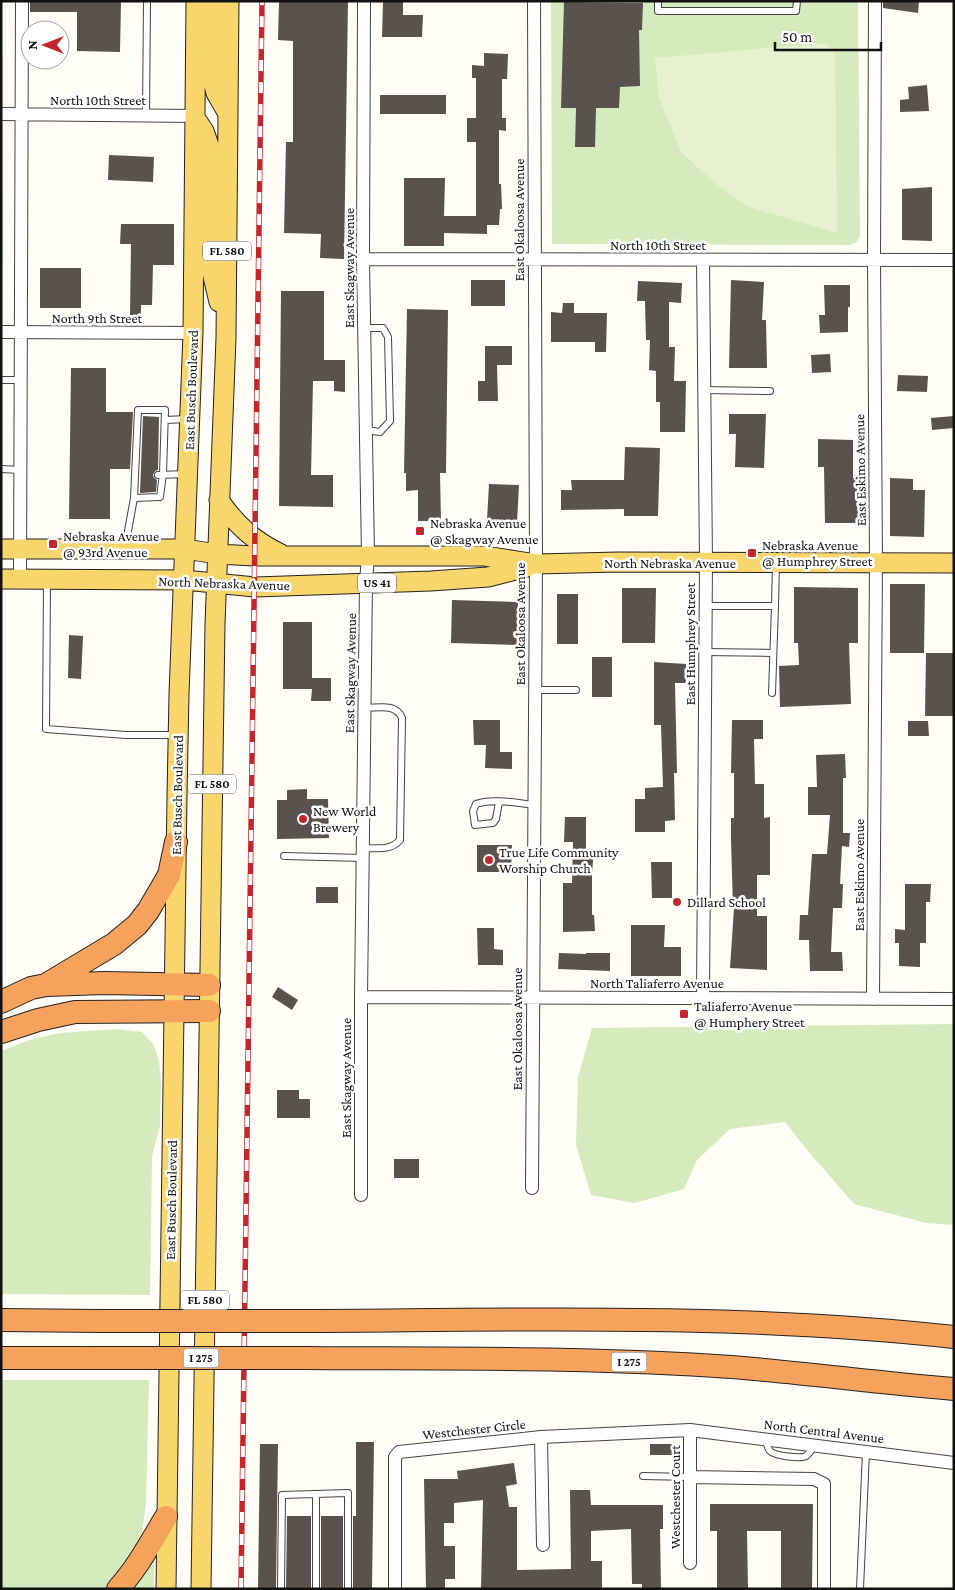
<svg xmlns="http://www.w3.org/2000/svg" width="955" height="1590" font-family="'Crimson Pro',serif">
  <style>
    .green { fill: #d5ebbd }
    .pitch { fill: #e6f2cf }
    .building { fill: #5a524d }
    .lines { fill: none; stroke-linecap: round; stroke-linejoin: round }
    .service-casing { stroke: #444; stroke-width: 8 }
    .minor-casing { stroke: #444; stroke-width: 14 }
    .primary-casing { stroke: #222; stroke-width: 21 }
    .motorway-casing { stroke: #222; stroke-width: 24 }
    .service { stroke: #fff; stroke-width: 6 }
    .minor { stroke: #fff; stroke-width: 12 }
    .primary { stroke: #f9d66b; stroke-width: 19 }
    .motorway { stroke: #f5a25d; stroke-width: 22 }
    .rail-casing { stroke: #c4262e; stroke-width: 5.5 }
    .rail { stroke: #fff; stroke-width: 4; stroke-dasharray: 11; stroke-linecap: butt }
    .motorway-bridge-casing { stroke: #222; stroke-width: 24; stroke-linecap: butt }
    .motorway-bridge { stroke: #f5a25d; stroke-width: 22 }
    .poi-dot { fill: #c4262e; stroke: #fff; stroke-width: 2 }
    .labels { text-anchor: middle; dominant-baseline: central; stroke-width: 5; stroke-linejoin: round; paint-order: stroke }
    .shield { fill: #fff; stroke: #585858; stroke-width: 1 }
    .shield-label { font-size: 12px; font-weight: bold; fill: #111 }
    .street-label { font-size: 14px; fill: #111; stroke: #fff }
    .poi-label { font-size: 14px; fill: #111; stroke: #fff; text-anchor: start }
  </style>
  <rect width="100%" height="100%" fill="#fffdf5"/>
  <!-- green -->
  <path class="green" d="M551,1H858L860,237L856,242L850,245L552,244Z
    M954,1024V1225L926,1223L854,1204L807,1150L785,1122L730,1129L697,1160L684,1189L635,1203L591,1195L576,1145L578,1077L592,1028Z
    M116,1029L142,1032L154,1045L159,1061L161,1083L160,1126L152,1156L150,1295L1,1294V1051L29,1040L60,1033Z
    M1,1380H149L146,1504L141,1539L108,1589H1Z
    M154,1553V1589H127Z"/>
  <!-- pitch -->
  <path class="pitch" d="M826,43L835,54L837,233L749,207L717,185L681,152L659,98L655,58Z"/>
  <!-- building -->
  <path class="building" d="M30,1H121L120,52L77,51V12H30Z
    M279,1H348L344,259L320,258L321,234L284,233L286,142H293V41L278,40Z
    M383,1H403V15H423L422,37H382Z
    M883,1H919L918,13L883,8Z
    M564,2L643,3L642,30H639L640,86L620,87L619,108H596L595,147H575L576,108H561Z
    M484,53L508,54L507,79H502V118H506V131L499,130V184H501L502,209H500L499,225H487V234L444,233V246H404V178H445L444,216H476V142H467V118H476V78H472V65L484,66Z
    M927,85L929,111L900,112V100L909,99L908,87Z
    M380,95H446V114H380Z
    M109,155L154,157L153,182L108,180Z
    M932,187V241L902,240V189Z
    M121,224H174V265H153L152,305H141V315H130L131,244H120Z
    M40,268H81V308H40Z
    M471,280H505V306H471Z
    M731,280L764,282L762,320H766L767,368H729Z
    M638,281L682,283L681,303L669,302V347H675L674,381H686L685,432H660V402H656V371L649,370L650,340H646L645,301H637Z
    M824,285H850V307H848V332L820,333L819,315H825Z
    M281,291H324V360H345V392L334,391V381H313L311,475H333V507L279,506Z
    M563,303H574V313H607L606,352H595V342H551V312L562,313Z
    M407,309L448,310L446,473H440L441,521H418V490L406,491V473H404Z
    M485,346H512V365H497L498,401H478V381H485Z
    M830,354L831,372L812,373L811,355Z
    M71,368H106V412H133L130,469H110V519H69Z
    M898,375L928,376L927,392L897,391Z
    M729,414H766L764,468L735,467L736,434H729Z
    M143,416L159,417L158,470L155,471L153,475L154,478L157,480L156,492L140,493Z
    M954,416V428L932,430L931,418Z
    M818,439L853,440V478H857L858,523H825L824,467H818Z
    M625,447L660,448L658,516H624V509L561,510V490H572L571,480H624Z
    M890,478L913,479V490H925L924,537L890,536Z
    M489,484L519,485L517,522L487,520Z
    M890,584H925L924,653H890Z
    M794,587L858,588V643H849L851,704L780,707L779,666L799,665L798,643H794Z
    M622,588H656L655,643H622Z
    M557,594H578V644H557Z
    M452,600L518,602L517,645L451,643Z
    M283,622H312V678H331V701H311L312,689H283Z
    M69,635L83,636L81,679L68,678Z
    M926,653H954V716H925Z
    M592,657H612V697H592Z
    M654,662L686,664V683H675L677,773H674L675,820L665,821V832H635V799H645V788L663,787L661,725H654Z
    M473,720H500V752H512V769L485,768L486,745H474Z
    M732,720H763V739H754L755,784H764V818L770,817V875H757V916H767V970L730,968L734,908H733L731,839V818H734V773H731Z
    M908,721H928L929,736H908Z
    M845,754L846,778H843V833H850L849,847L842,846L840,884H843L842,908H833L831,952H842L843,971H810L809,940H799L800,915H808L812,854H827L830,815H808V787H817L816,755Z
    M307,789V799H328L329,838L277,839V800H287V790Z
    M565,817H586V849H594L592,873V915H594L595,931L563,932V883H572L573,842H564Z
    M477,845H512L511,872H477Z
    M651,862H672V898H652Z
    M905,884H931L930,902H926V943H920V967L899,966V943H895V929L905,930Z
    M316,887H338V903H316Z
    M631,925H665L664,947H681V976H631Z
    M477,928H494V949L503,950V965H478Z
    M559,953L586,954V953H610V971L558,969Z
    M278,987L298,1000L292,1010L272,997Z
    M277,1090H299V1099H310V1118H277Z
    M394,1159H419V1178H394Z
    M356,1442H374L372,1589H353V1516H356Z
    M260,1444H278L276,1589H258Z
    M650,1444H675V1455H650Z
    M514,1463L517,1484L506,1486L509,1507H517V1570L571,1569L570,1490H590L591,1505H663V1529H660L661,1589H642V1584H632L631,1529L591,1531V1561H602V1589H481L483,1500L454,1503V1523H444V1546H455V1579H445V1589H426L424,1479H458L457,1471Z
    M710,1504H813L812,1589H781V1531H747L748,1589H717V1531H710Z
    M287,1516H311V1589H286Z
    M321,1516H343V1589H321Z"/>
  <g class="lines">
    <defs>
      <path id="service" d="M658,1V11H796L797,1
        M146,115L147,1
        M364,328H383L388,337L390,421L380,432L366,430
        M1,380H21
        M704,390L770,391
        M165,420L188,419
        M1,469L20,470
        M158,475L187,474
        M128,548V531L134,498L160,497L163,474L165,410H138L134,498
        M47,581L46,729L126,735H177
        M705,606H775L776,564
        M705,652L773,653
        M535,690H576
        M772,693L775,606
        M499,802L496,819L493,823L475,825L473,811L476,804C491,798 517,803 534,805
        M363,848C376,848 391,851 400,840L402,718C396,703 379,708 365,708
        M284,856L363,858
        M766,1440C767,1444 768,1449 770,1451C775,1456 801,1459 806,1456C810,1453 812,1449 813,1446
        M643,1476L690,1477
        M281,1589L282,1495L348,1493V1589
        M316,1589V1494
        M860,1589L866,1452"/>
      <path id="minor" d="M1,114L195,116
        M363,259L954,260
        M703,260L706,562L703,998
        M1,332L193,333
        M20,579L22,1
        M361,997L954,999
        M873,999L876,563L874,260L875,1
        M532,1188L536,564L534,1
        M361,1195V997L366,583L368,556L363,259L364,1
        M690,1430V1563
        M541,1437L543,1545
        M690,1477L814,1479L824,1484V1589
        M395,1589V1457L399,1452L541,1437L690,1430L954,1463"/>
      <path id="primary" d="M212,1V77L216,93L227,112
        M196,119L204,131L212,154L211,268L219,302
        M219,500C236,525 254,541 281,554
        M1,549H185L217,554L255,556H485L536,564L619,562L954,563
        M1,579L184,580L255,587L431,581L488,577L527,567
        M166,1589L177,796L179,694L193,333L196,1
        M201,1589L215,624L226,338L229,1"/>
      <path id="motorway" d="M49,983L114,944L137,925L148,911L169,875L176,842
        M1,1002L31,988L46,985L104,983L209,985
        M1,1032L38,1020L75,1012L209,1011
        M1,1320L100,1321
        M302,1321C520,1320 738,1313 954,1337
        M1,1358H98
        M303,1358C446,1359 589,1357 731,1367C806,1373 880,1383 954,1389
        M118,1589C138,1567 151,1542 166,1517"/>
    </defs>
    <!-- service casing -->
    <use href="#service" class="service-casing"/>
    <!-- minor casing -->
    <use href="#minor" class="minor-casing"/>
    <!-- primary casing -->
    <use href="#primary" class="primary-casing"/>
    <!-- motorway casing -->
    <use href="#motorway" class="motorway-casing"/>
    <!-- service -->
    <use href="#service" class="service"/>
    <!-- minor -->
    <use href="#minor" class="minor"/>
    <!-- primary -->
    <use href="#primary" class="primary"/>
    <!-- motorway -->
    <use href="#motorway" class="motorway"/>
    <defs>
      <path id="rail" d="M241,1589L262,1"/>
    </defs>
    <!-- rail casing -->
    <use href="#rail" class="rail-casing"/>
    <!-- rail -->
    <use href="#rail" class="rail"/>
    <defs>
      <path id="motorway-bridge" d="M100,1321H302
        M98,1358H303"/>
    </defs>
    <!-- motorway-bridge casing -->
    <use href="#motorway-bridge" class="motorway-bridge-casing"/>
    <!-- motorway-bridge -->
    <use href="#motorway-bridge" class="motorway-bridge"/>
  </g>
  <!-- markers -->
  <g class="poi-dot">
    <rect x="415" y="526" width="10" height="10" rx="2.5"/>
    <rect x="48" y="539" width="10" height="10" rx="2.5"/>
    <rect x="747" y="548" width="10" height="10" rx="2.5"/>
    <circle cx="303" cy="819" r="5"/>
    <circle cx="489" cy="860" r="5"/>
    <circle cx="677" cy="902" r="5"/>
    <rect x="679" y="1009" width="10" height="10" rx="2.5"/>
  </g>
  <g class="labels">
    <!-- shield labels -->
    <g class="shield">
      <rect x="203" y="241.5" width="48" height="19" rx="4"/>
      <rect x="358" y="573.5" width="38" height="19" rx="4"/>
      <rect x="188" y="774.5" width="48" height="19" rx="4"/>
      <rect x="181" y="1290.5" width="48" height="19" rx="4"/>
      <rect x="183.5" y="1348.5" width="35" height="19" rx="4"/>
      <rect x="611.5" y="1352.5" width="35" height="19" rx="4"/>
    </g>
    <g class="shield-label">
      <text x="227" y="251">FL 580</text>
      <text x="377" y="583">US 41</text>
      <text x="212" y="784">FL 580</text>
      <text x="205" y="1300">FL 580</text>
      <text x="201" y="1358">I 275</text>
      <text x="629" y="1362">I 275</text>
    </g>
    <!-- street labels -->
    <g class="street-label">
      <text x="98" y="100">North 10th Street</text>
      <text transform="translate(519 220) rotate(-90)">East Okaloosa Avenue</text>
      <text x="658" y="245">North 10th Street</text>
      <text transform="translate(349 268) rotate(-90)">East Skagway Avenue</text>
      <text x="97" y="318">North 9th Street</text>
      <text transform="translate(191 390) rotate(-88)">East Busch Boulevard</text>
      <text transform="translate(860 470) rotate(-91)">East Eskimo Avenue</text>
      <text x="670" y="563">North Nebraska Avenue</text>
      <text transform="translate(224 583) rotate(2)">North Nebraska Avenue</text>
      <text transform="translate(520 624) rotate(-90)">East Okaloosa Avenue</text>
      <text transform="translate(690 644) rotate(-90)">East Humphrey Street</text>
      <text transform="translate(350 673) rotate(-89)">East Skagway Avenue</text>
      <text transform="translate(177 795) rotate(-89)">East Busch Boulevard</text>
      <text transform="translate(859 875) rotate(-90)">East Eskimo Avenue</text>
      <text x="657" y="983">North Taliaferro Avenue</text>
      <text transform="translate(517 1029) rotate(-90)">East Okaloosa Avenue</text>
      <text transform="translate(346 1078) rotate(-90)">East Skagway Avenue</text>
      <text transform="translate(171 1200) rotate(-89)">East Busch Boulevard</text>
      <text transform="translate(474 1429) rotate(-6)">Westchester Circle</text>
      <text transform="translate(824 1431) rotate(7)">North Central Avenue</text>
      <text transform="translate(675 1497) rotate(-90)">Westchester Court</text>
    </g>
    <!-- poi labels -->
    <g class="poi-label">
      <text x="430" y="523">Nebraska Avenue<tspan x="430" dy="16">@ Skagway Avenue</tspan></text>
      <text x="63" y="536">Nebraska Avenue<tspan x="63" dy="16">@ 93rd Avenue</tspan></text>
      <text x="762" y="545">Nebraska Avenue<tspan x="762" dy="16">@ Humphrey Street</tspan></text>
      <text x="313" y="811">New World<tspan x="313" dy="16">Brewery</tspan></text>
      <text x="499" y="852">True Life Community<tspan x="499" dy="16">Worship Church</tspan></text>
      <text x="687" y="902">Dillard School</text>
      <text x="694" y="1006">Taliaferro Avenue<tspan x="694" dy="16">@ Humphery Street</tspan></text>
    </g>
  </g>
  <!-- border -->
  <rect width="955" height="1590" fill="none" stroke="#111111" stroke-width="5"/>
  <!-- north arrow -->
  <g transform="translate(45 45) rotate(270)"><circle r="24" fill="#ffffff" stroke="#a0a0a0"/>
  <path d="M0-4L9 19L0 12L-9 19Z" fill="#c4262e"/>
  <text y="-8" font-size="14" font-weight="bold" text-anchor="middle" fill="#111111">N</text>
  </g>
  <!-- scale -->
  <path d="M775 42v8h106v-8" fill="none" stroke="#111111" stroke-width="2.5"/>
  <text x="782" y="42" font-size="15" fill="#111111" stroke="#ffffff" stroke-width="4" paint-order="stroke">50 m</text>
</svg>
